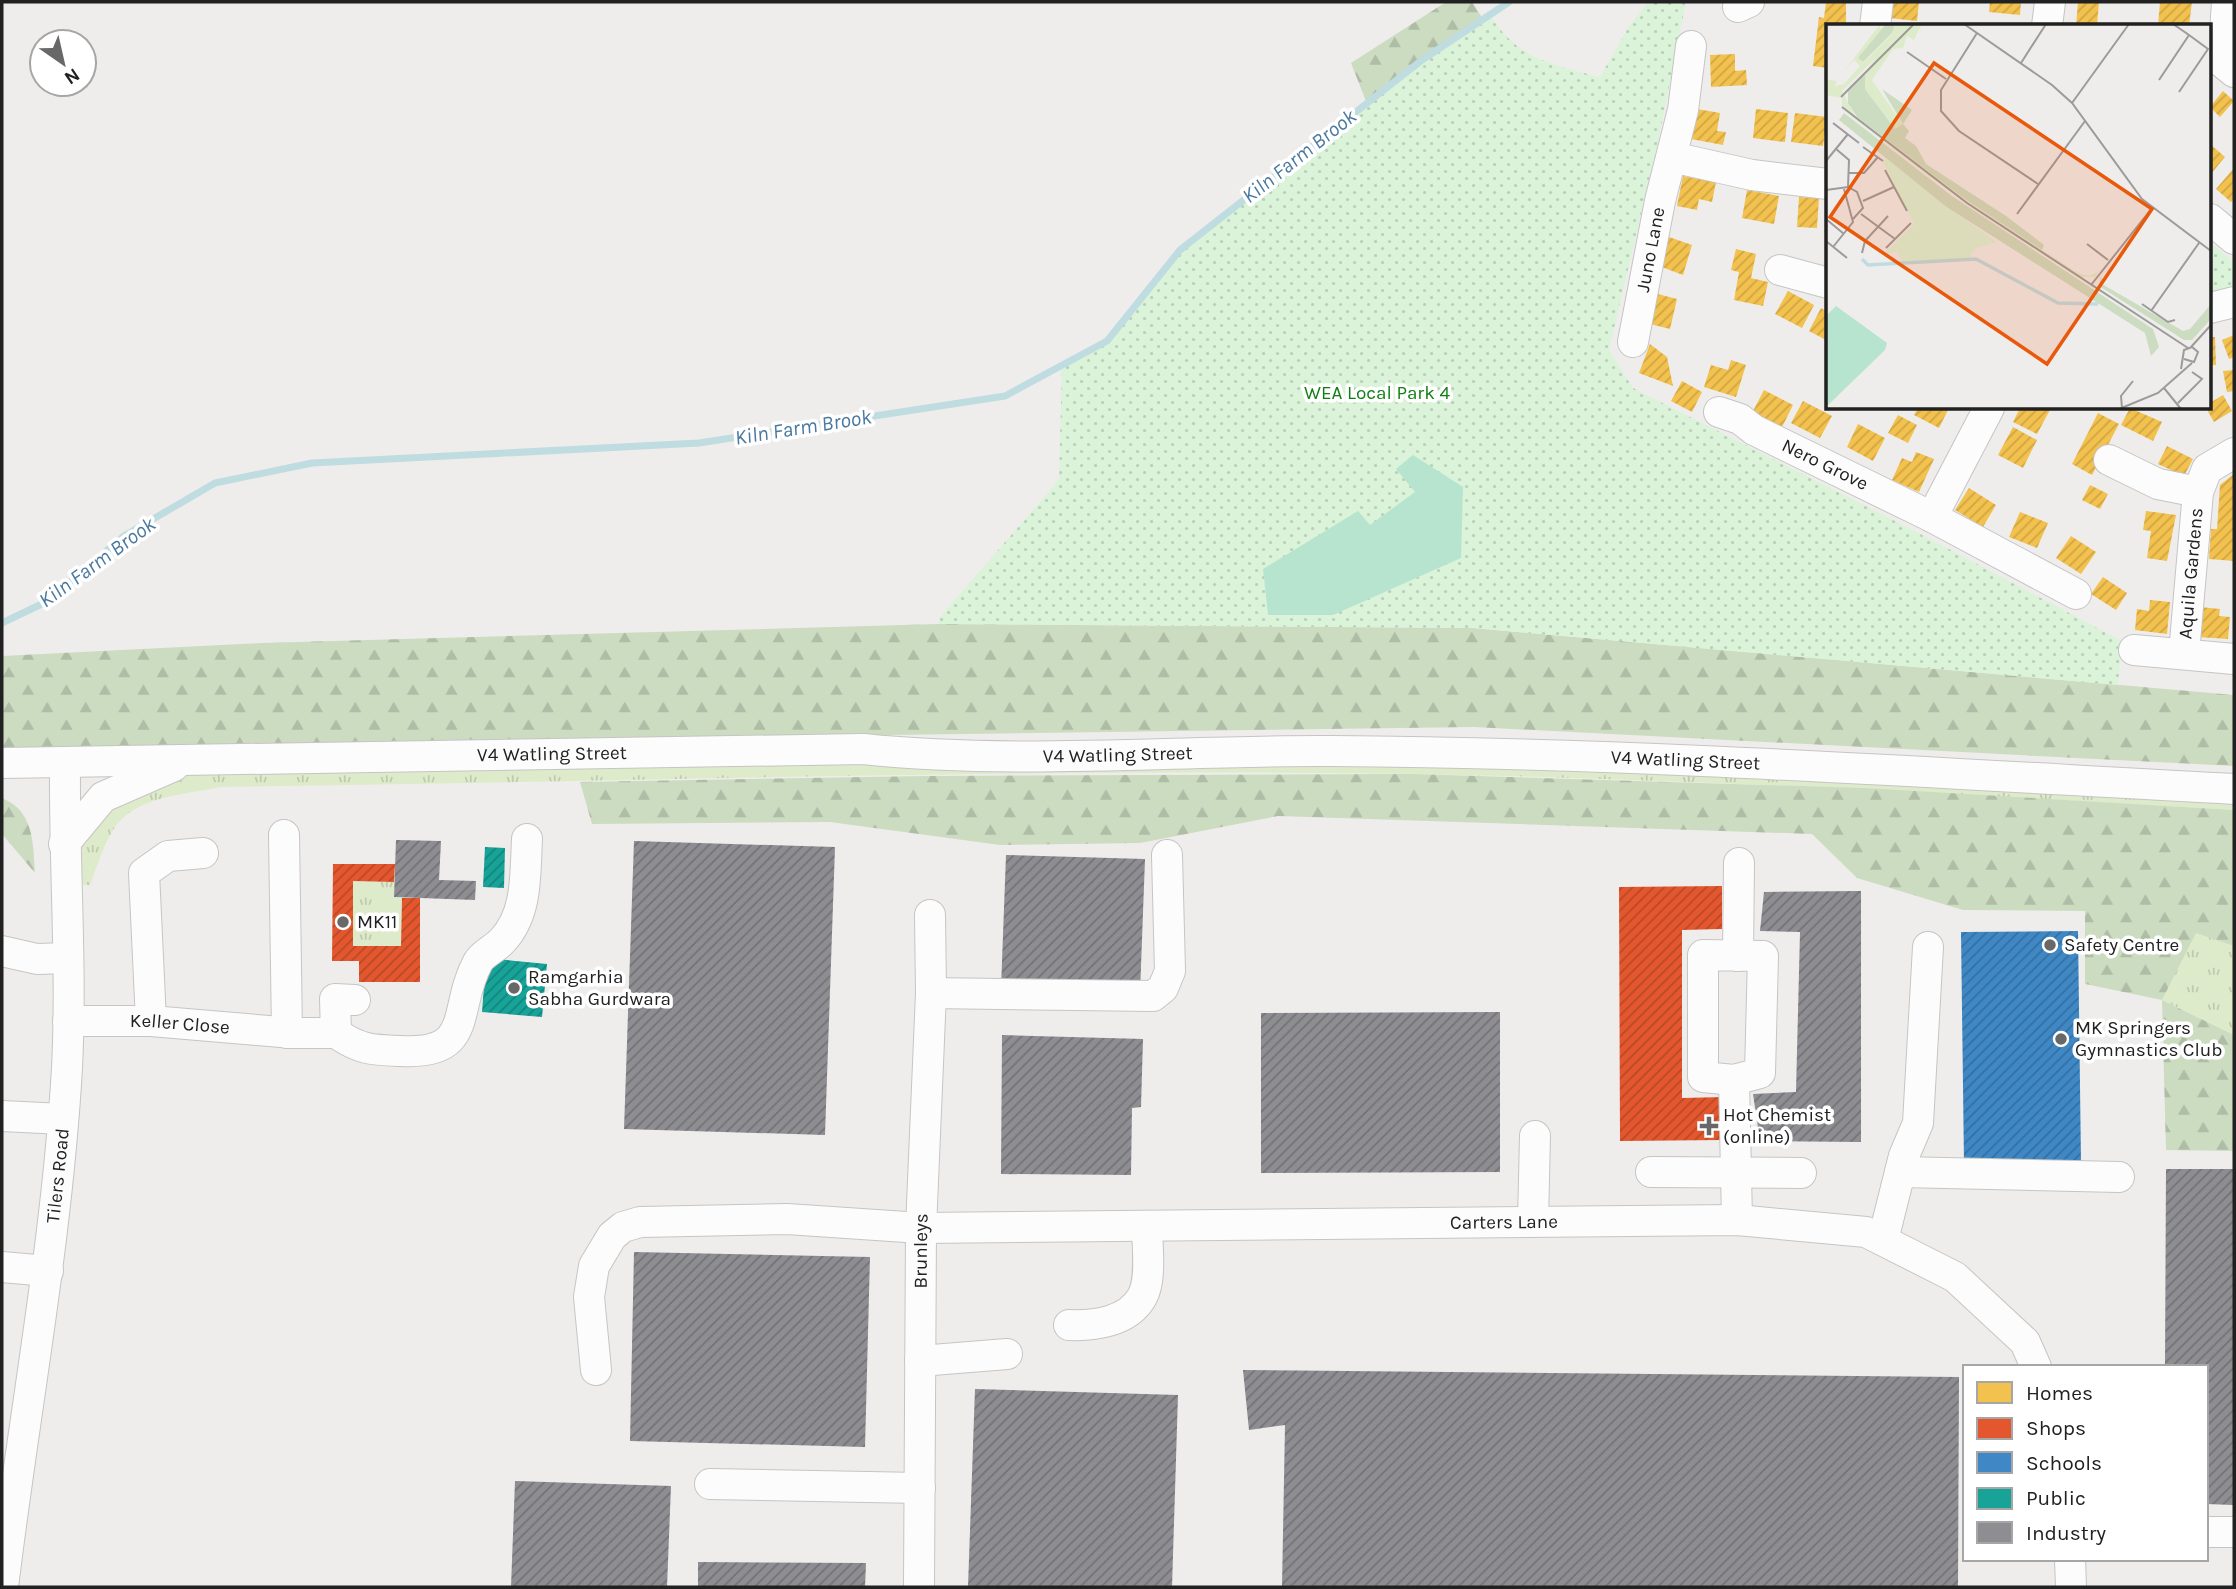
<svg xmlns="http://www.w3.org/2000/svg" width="2236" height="1589" font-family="Karla,sans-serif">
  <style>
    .grass { fill: url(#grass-tufts) }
    .forest { fill: url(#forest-firs) }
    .park { fill: url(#park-dots) }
    .pitch { fill: #b7e4cf }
    .homes { fill: url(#homes-hatch) }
    .shops { fill: url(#shops-hatch) }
    .schools { fill: url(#schools-hatch) }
    .public { fill: url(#public-hatch) }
    .industry { fill: url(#industry-hatch) }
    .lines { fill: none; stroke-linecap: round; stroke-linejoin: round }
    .stream { stroke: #bfdce1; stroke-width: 7 }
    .minor-casing { stroke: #c6c5c4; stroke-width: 32 }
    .minor { stroke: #fdfcfc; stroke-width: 30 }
    .poi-dot { fill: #696868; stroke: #fff; stroke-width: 2.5 }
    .labels { text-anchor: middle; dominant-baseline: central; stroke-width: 7; stroke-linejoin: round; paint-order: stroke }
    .street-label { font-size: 19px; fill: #212121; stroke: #fff }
    .park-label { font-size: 19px; fill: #107f12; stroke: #fff }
    .poi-label { font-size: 19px; fill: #212121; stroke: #fff; text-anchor: start }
    .water-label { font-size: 21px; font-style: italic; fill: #4a799f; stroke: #fff }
    .inset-river { fill: none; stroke: #bfdce1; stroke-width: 3.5 }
    .inset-road { fill: none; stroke: #9d9b9a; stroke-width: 2 }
    .view { fill: #e8590c; fill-opacity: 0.15; stroke: #e8590c; stroke-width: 3.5 }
    .inset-edge { fill: none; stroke: #212121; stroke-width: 3.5 }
  </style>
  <defs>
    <pattern id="grass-tufts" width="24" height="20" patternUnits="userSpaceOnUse" patternTransform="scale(1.75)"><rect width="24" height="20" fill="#deebcb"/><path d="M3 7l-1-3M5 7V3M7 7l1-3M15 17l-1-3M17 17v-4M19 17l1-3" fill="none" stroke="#bec9ae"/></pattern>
    <pattern id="forest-firs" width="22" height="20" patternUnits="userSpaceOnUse" patternTransform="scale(1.75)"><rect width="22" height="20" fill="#ccdcc1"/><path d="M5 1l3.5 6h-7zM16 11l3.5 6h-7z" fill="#afbca6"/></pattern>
    <pattern id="park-dots" width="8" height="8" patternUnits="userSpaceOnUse" patternTransform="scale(1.75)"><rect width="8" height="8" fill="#daf3d9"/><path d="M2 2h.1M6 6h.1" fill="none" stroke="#bbd0ba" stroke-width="1.8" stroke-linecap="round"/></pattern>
    <pattern id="homes-hatch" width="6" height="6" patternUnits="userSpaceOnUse" patternTransform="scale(1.75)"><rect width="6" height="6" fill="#f2c14e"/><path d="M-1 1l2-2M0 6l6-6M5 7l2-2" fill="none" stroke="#cfa644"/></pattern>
    <pattern id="shops-hatch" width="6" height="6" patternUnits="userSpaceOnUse" patternTransform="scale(1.75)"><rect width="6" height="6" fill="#e4572e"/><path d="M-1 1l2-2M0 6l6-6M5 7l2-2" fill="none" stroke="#b84827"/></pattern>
    <pattern id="schools-hatch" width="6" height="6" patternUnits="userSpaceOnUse" patternTransform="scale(1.75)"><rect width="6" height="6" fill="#3f88c5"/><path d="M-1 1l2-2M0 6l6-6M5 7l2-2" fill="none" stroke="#346fa0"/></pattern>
    <pattern id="public-hatch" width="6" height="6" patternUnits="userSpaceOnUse" patternTransform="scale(1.75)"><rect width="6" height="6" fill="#17a398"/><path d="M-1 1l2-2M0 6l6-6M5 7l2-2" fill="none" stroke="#14847c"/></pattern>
    <pattern id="industry-hatch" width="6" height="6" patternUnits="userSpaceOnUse" patternTransform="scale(1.75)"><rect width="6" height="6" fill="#8d8d92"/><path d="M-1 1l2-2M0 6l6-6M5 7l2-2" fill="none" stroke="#737377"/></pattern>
  </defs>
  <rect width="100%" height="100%" fill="#efedeb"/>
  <!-- grass -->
  <path class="grass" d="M1332,751L2234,789V810C1961,794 1688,779 1415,774C1018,768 617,782 220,787C184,795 134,796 113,830C103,846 97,867 90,885H65L64,844L103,797L188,760Z
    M353,881L394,882V897L402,898L401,946H353Z
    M2196,932L2234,946V1035L2162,1000Z"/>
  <!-- forest -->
  <path class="forest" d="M1446,2H1472L1494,36L1369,109L1351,63Z
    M939,624L1473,628L2234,695V766L1474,727L176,745L2,750V656L262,643Z
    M1414,774L1864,788L2234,810V946L2196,933L2162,1000L2234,1035V1151L2166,1150L2162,1000L2085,984V911L1963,910L1857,878L1812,834L1278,816L1140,843L1000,845L830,822L592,824L580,782L924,776Z
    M2,798C34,811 33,842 35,873L2,834Z"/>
  <!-- park -->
  <path class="park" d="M1648,2H1686L1658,142L1609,350L1633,388L1913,530L2122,641L2118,685L1473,628L939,624V618L1059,480L1062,364L1107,341L1180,250L1422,60L1490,15C1518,60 1552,64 1600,77L1628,28Z
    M2210,243L2234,262V283L2229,289L2210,290Z"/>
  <!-- pitch -->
  <path class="pitch" d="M1413,455L1463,487L1461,558L1333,615H1268L1263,569L1358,511L1370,525L1415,492L1396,469Z"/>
  <!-- homes -->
  <path class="homes" d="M1826,2H1846V26H1828V68L1813,66L1819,17L1824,18Z
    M1891,2H1919L1917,21L1889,18Z
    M1990,2H2021L2020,15L1989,12Z
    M2078,2H2099L2097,26H2076Z
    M2160,2H2192L2189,26H2158Z
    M1735,54V71L1746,70L1747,85L1711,87L1710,55Z
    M2223,91L2234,101L2220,117L2210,107Z
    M1697,109L1720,113L1717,131L1726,132L1723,145L1691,139Z
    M1756,109L1788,113L1785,142L1753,138Z
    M1795,113L1827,117L1823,146L1791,142Z
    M2210,144L2225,157L2210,175Z
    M2234,168V199L2231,202L2216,189Z
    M1683,176L1716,182L1712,202L1699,199L1697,210L1677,206Z
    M1747,190L1779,196L1774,224L1742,218Z
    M1799,197L1819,198L1817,228L1797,227Z
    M1669,237L1692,245L1683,275L1659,266Z
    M1736,249L1756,254L1751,278L1768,282L1763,306L1734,300L1739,272L1731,270Z
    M1788,291L1814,305L1802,328L1775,314Z
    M1654,293L1677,299L1670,329L1646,323Z
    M1821,308L1828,312V341L1809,331Z
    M2234,335V357L2229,359L2222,340Z
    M2210,337H2215L2216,365H2210Z
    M1650,344L1667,357L1673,386L1639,373Z
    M1731,360L1746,365L1736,397L1704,387L1711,365L1728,370Z
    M2234,370V391L2227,392L2223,371Z
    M1682,381L1702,392L1692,412L1671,401Z
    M1764,390L1793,405L1781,429L1752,413Z
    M2223,395L2232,411L2214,422L2206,408H2210V403Z
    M1803,401L1832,416L1820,438L1791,423Z
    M1918,408H1949L1939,428L1914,415Z
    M2020,408H2051L2037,434L2013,422Z
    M2130,408L2162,422L2153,441L2121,425Z
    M2098,413L2119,424L2092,475L2072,464Z
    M1898,415L1917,425L1908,443L1888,433Z
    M1858,424L1885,438L1873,461L1847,447Z
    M2013,427L2037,440L2023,468L1998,455Z
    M2167,446L2193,459L2184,476L2158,464Z
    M1916,452L1934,459L1919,492L1892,480L1902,458L1912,462Z
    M2234,474V561L2209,559L2211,529H2217L2220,485Z
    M2090,485L2108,494L2100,509L2082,500Z
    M1969,488L1996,505L1983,527L1955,510Z
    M2146,511L2176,515L2167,561L2147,558L2151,531L2143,530Z
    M2020,512L2048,523L2037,548L2009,537Z
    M2071,536L2096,552L2081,574L2056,558Z
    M2103,577L2127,593L2116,610L2091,594Z
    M2150,600L2170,602L2167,634L2135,630L2137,609L2149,611Z
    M2200,607L2220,609L2219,616L2230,617L2228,639L2198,637Z"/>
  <!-- shops -->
  <path class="shops" d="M333,864H395L394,882L353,881V946H401L402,898H420V982H359V961H332Z
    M1722,886V929L1682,930V1098L1724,1097L1723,1140L1620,1141L1619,887Z"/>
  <!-- schools -->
  <path class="schools" d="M2078,931L2081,1162L1964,1163L1961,932Z"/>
  <!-- public -->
  <path class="public" d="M485,847L505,848L504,888L483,887Z
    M486,958L547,964L542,1017L482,1012Z"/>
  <!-- industry -->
  <path class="industry" d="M396,840L441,841L439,880L476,881L475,900L394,897Z
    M634,841L835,847L825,1135L624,1129Z
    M1006,855L1145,859L1140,993L1001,988Z
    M1861,891V1142L1760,1141L1753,1094L1796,1092L1800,932L1760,931L1764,892Z
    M1500,1012V1172L1261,1173V1013Z
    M1002,1035L1143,1039L1141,1107L1132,1108L1131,1175L1001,1174Z
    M2166,1169H2234V1505L2206,1504V1367H2165Z
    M634,1252L870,1257L865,1447L630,1441Z
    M1243,1370L1959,1377L1958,1587H1282L1285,1425L1249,1430Z
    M975,1389L1178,1395L1172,1587H968Z
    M515,1481L671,1486L667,1587H511Z
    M698,1562L866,1563L865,1587H698Z"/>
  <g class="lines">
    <!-- stream -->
    <path class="stream" d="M2,623L48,601L124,536L215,483L312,463L699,443L1005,396L1107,341L1180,250L1422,60L1509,2"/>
    <defs>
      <g id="minor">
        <path d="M2227,2L2223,63L2234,72"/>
        <path d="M1738,7L1749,2"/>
        <path d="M1875,26L1878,2"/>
        <path d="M2047,26L2050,2"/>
        <path d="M1672,157L1752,175L1828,184"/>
        <path d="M2210,219L2234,239"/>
        <path d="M1780,270L1828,283"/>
        <path d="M2210,308L2234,302"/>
        <path id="s1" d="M1633,342L1660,201L1683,110L1691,46"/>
        <path id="s2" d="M1719,412L1740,419L1754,430L1932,517L2076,594"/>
        <path d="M2109,460L2158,484L2198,492"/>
        <path d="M1932,517L1989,408"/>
        <path d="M2134,650L2234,659"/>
        <path id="s3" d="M2184,653L2198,492L2207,469L2234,453"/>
        <path id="s4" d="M2,763L863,749C1019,765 1176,750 1332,751C1633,753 1934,773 2234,789"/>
        <path d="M284,835L287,1033"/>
        <path d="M64,844L103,797L174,766"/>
        <path d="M2,951L37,959L67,958"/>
        <path d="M1738,956L1739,863"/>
        <path d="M931,993L1153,996L1163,988L1170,971L1167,855"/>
        <path id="s5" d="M68,1021H151L293,1033H336L335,999L355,1000"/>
        <path d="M151,1021L144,873L168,856L203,853"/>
        <path d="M336,1033C360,1050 372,1050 401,1051C476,1055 452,1009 478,962C483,953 495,949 502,941C528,914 525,874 527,839"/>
        <path d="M1734,1080L1760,1073L1763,956L1703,955V1077L1734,1080L1737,1220"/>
        <path d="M2,1116L63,1119"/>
        <path d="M1651,1172L1801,1173"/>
        <path d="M1900,1172L2119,1177"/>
        <path d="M1533,1222L1535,1136"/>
        <path d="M1883,1240L1904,1156L1918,1123L1928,947"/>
        <path d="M2,1267L48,1271"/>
        <path d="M1069,1325C1094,1326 1128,1322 1142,1297C1152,1280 1147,1245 1147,1226"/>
        <path d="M920,1361L1007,1354"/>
        <path id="s6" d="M596,1370L589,1297L594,1266L612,1236L623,1227L640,1222L787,1219L921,1228L1737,1220L1866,1232L1955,1277L2025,1342L2036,1367"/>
        <path d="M710,1484L920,1488"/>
        <path d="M2206,1532H2234"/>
        <path d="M2070,1559L2071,1587"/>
        <path id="s7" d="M3,1587C24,1414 57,1242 67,1068C72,966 64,864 65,762"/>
        <path id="s8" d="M919,1587L921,1228L931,993L930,915"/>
      </g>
    </defs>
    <!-- minor casing -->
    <use href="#minor" class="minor-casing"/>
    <!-- minor -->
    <use href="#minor" class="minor"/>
  </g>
  <!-- markers -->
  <g class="poi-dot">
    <circle cx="343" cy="922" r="7"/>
    <circle cx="2050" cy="945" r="7"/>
    <circle cx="514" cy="988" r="7"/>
    <circle cx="2061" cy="1039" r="7"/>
    <path d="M1705.5 1115.5h7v7h7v7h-7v7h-7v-7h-7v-7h7z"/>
  </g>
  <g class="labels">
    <!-- street labels -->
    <g class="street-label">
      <text stroke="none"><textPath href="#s1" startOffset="94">Juno Lane</textPath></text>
      <text stroke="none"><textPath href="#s2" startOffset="119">Nero Grove</textPath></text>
      <text stroke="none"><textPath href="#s3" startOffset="80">Aquila Gardens</textPath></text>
      <text stroke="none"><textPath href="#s4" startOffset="550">V4 Watling Street</textPath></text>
      <text stroke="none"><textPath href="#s4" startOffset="1116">V4 Watling Street</textPath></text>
      <text stroke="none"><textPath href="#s4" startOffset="1684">V4 Watling Street</textPath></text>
      <text stroke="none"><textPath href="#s5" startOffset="112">Keller Close</textPath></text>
      <text stroke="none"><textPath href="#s7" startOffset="415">Tilers Road</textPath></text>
      <text stroke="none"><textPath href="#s6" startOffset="1036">Carters Lane</textPath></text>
      <text stroke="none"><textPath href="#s8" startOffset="336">Brunleys</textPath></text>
    </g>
    <!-- park labels -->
    <g class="park-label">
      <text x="1377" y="393">WEA Local Park 4</text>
    </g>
    <!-- poi labels -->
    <g class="poi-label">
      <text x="357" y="922">MK11</text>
      <text x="2064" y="945">Safety Centre</text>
      <text x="528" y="977">Ramgarhia<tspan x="528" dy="22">Sabha Gurdwara</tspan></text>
      <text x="2075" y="1028">MK Springers<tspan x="2075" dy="22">Gymnastics Club</tspan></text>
      <text x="1723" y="1115">Hot Chemist<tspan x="1723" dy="22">(online)</tspan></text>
    </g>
    <!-- water labels -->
    <g class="water-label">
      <text transform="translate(1299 156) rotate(-38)">Kiln Farm Brook</text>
      <text transform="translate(803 427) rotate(-9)">Kiln Farm Brook</text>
      <text transform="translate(97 562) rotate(-36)">Kiln Farm Brook</text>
    </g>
  </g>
  <!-- overview -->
  <g transform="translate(1826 24)">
    <rect width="385" height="385" fill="#efedeb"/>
    <path d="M54,0V5L60,0L33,34L37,39L66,10L69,0H96L88,16L81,12L77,24L67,25L46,56L77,101L69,105L39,65V49L49,35L16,67L30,94L182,204L252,249L263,252L271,248L270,253H253L104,153L30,96L16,83V74L0,71V55L11,57L9,62L18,60L34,42L28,36L16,50Z" fill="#deebcb"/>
    <path d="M60,0H69L66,9L37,38L32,34ZM39,49V65L69,105L77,100L56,65L86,86L77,100L83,107L79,114L90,122L100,140L180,192L218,221L216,226L135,172L31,93L22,79V67ZM18,89L126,172L327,305L333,323L325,332L319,309L119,182L13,96ZM275,252L276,260L357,307L364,305L385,280V295L366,316H358L273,262Z" fill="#ccdcc1"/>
    <path d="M60,134L119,182L171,218L150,224L142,235L123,238L78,240L71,227L56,233L88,200L57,138Z" fill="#daf3d9"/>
    <path d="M10,282L61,319L59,326L0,383V292Z" fill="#b7e4cf"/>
    <path class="inset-river" d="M36,235L42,241L150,235L232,279L272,280"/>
    <path class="inset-road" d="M138,0L226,61L246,79L316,175L385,227M151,9L115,66V87L133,107L212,160M81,28L120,55M195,39L220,0M333,56L363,11L347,0M353,68L382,25L363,11M15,73L88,0M246,79L303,0M16,83L141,179L362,324M7,99L33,119M37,123L57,137M10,125L23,136L22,163M0,137L22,110M59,146L81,187M23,149H38L52,133M0,166L22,163L31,168L37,184L27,195M37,177L68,163M35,190L69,215M191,190L259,97M0,195L18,210M0,217L21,234M261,220L282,236M7,223L27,198L18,165M60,224L85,199M36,229L39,217L62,192M265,261L326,184M316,280L342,298L349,296M325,287L373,219M365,323L385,301M355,345L358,326L366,323L372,328L368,338L358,335M338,364L355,385M352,379L376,355L366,348M296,384L295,372L307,357M293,385L332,369L366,339"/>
    <path class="view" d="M108,39L326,185L221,340L4,193Z"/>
    <rect width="385" height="385" class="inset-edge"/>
  </g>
  <!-- border -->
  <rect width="2236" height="1589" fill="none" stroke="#212121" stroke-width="7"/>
  <!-- legend -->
  <rect x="1963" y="1365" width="245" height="196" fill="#ffffff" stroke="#a6a6a6" stroke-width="2"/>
  <rect x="1977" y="1382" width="35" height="21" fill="#f2c14e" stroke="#a6a6a6" stroke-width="2"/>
  <text x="2026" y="1400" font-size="21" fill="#212121">Homes</text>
  <rect x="1977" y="1418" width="35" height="21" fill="#e4572e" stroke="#a6a6a6" stroke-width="2"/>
  <text x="2026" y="1435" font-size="21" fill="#212121">Shops</text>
  <rect x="1977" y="1452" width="35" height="21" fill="#3f88c5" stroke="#a6a6a6" stroke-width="2"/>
  <text x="2026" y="1470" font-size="21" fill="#212121">Schools</text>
  <rect x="1977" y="1488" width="35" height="21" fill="#17a398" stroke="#a6a6a6" stroke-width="2"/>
  <text x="2026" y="1505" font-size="21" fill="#212121">Public</text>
  <rect x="1977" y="1522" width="35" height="21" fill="#8d8d92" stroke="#a6a6a6" stroke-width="2"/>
  <text x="2026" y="1540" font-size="21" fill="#212121">Industry</text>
  <!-- north arrow -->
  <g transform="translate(63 63) rotate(146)"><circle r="33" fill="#ffffff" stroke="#a6a6a6" stroke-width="2"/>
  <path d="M0-5L12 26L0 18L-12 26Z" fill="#696868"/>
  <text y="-10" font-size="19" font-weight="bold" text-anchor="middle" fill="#212121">N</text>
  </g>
</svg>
